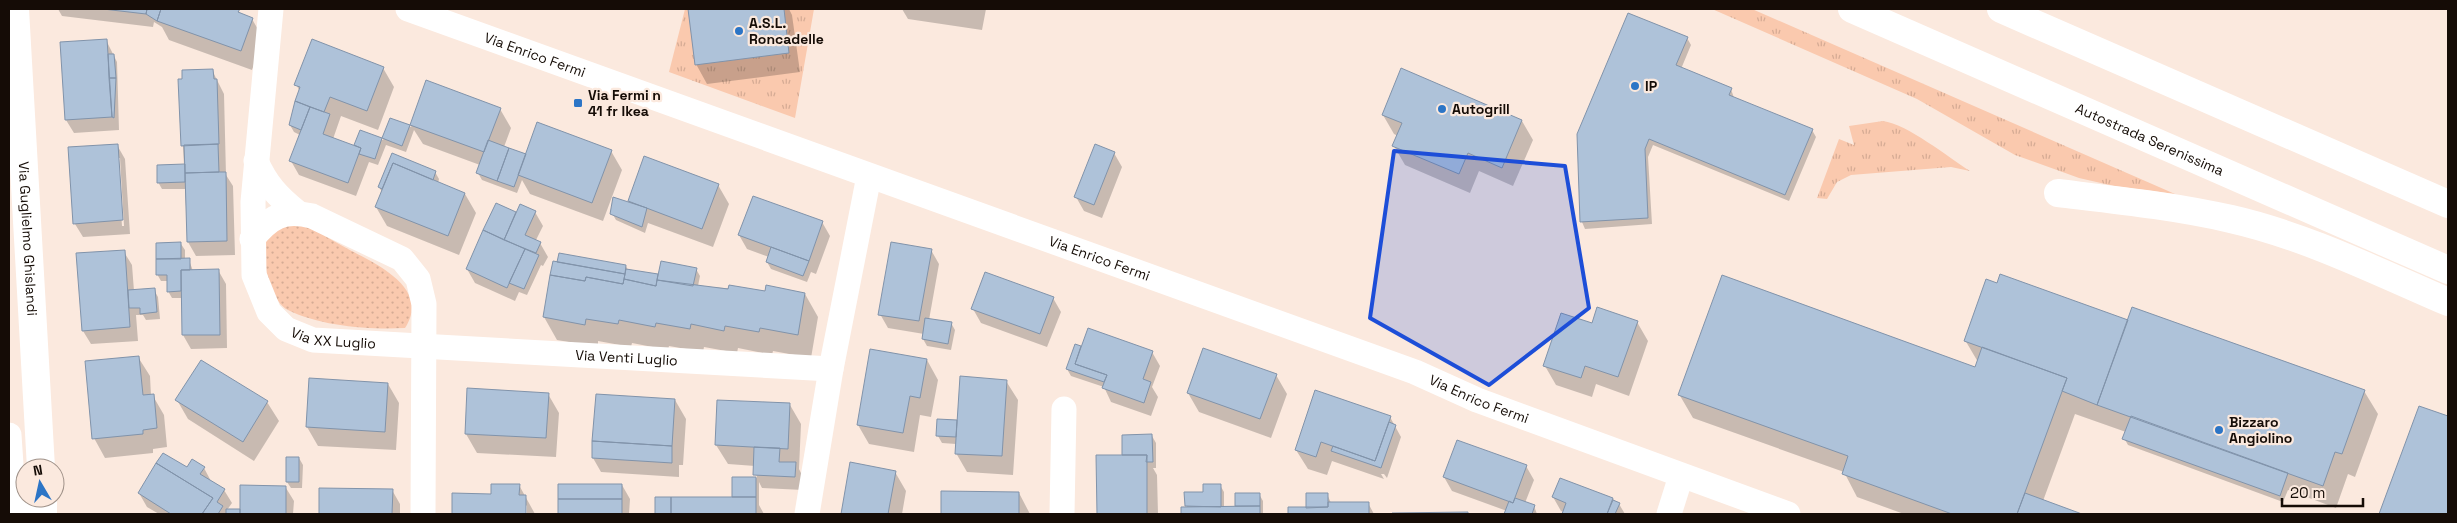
<svg xmlns="http://www.w3.org/2000/svg" width="2457" height="523" font-family="'Space Grotesk',sans-serif">
  <style>
    .grass { fill: url(#grass-tufts) }
    .park { fill: url(#park-dots) }
    .shadow { fill: #0003; fill-rule: evenodd }
    .building { fill: #aec2d9; stroke: #8193aa }
    .lines { fill: none; stroke-linecap: round; stroke-linejoin: round }
    .minor { stroke: #fff; stroke-width: 25 }
    .tertiary { stroke: #fff; stroke-width: 28 }
    .motorway { stroke: #fff; stroke-width: 28 }
    .marked { fill: #1d4ed8; fill-opacity: 0.2; stroke: #1d4ed8; stroke-width: 4; stroke-linejoin: round }
    .poi-dot { fill: #2c75c6; stroke: #fbe9de; stroke-width: 2 }
    .labels { text-anchor: middle; dominant-baseline: central; stroke-width: 4.5; stroke-linejoin: round; paint-order: stroke }
    .poi-label { font-size: 14px; font-weight: bold; fill: #150c06; stroke: #fbe9de; text-anchor: start }
    .street-label { font-size: 14px; fill: #150c06; stroke: #fbe9de }
  </style>
  <defs>
    <pattern id="grass-tufts" width="24" height="20" patternUnits="userSpaceOnUse" patternTransform="scale(1.25)"><rect width="24" height="20" fill="#fac9ae"/><path d="M3 7l-1-3M5 7V3M7 7l1-3M15 17l-1-3M17 17v-4M19 17l1-3" fill="none" stroke="#d5ab94"/></pattern>
    <pattern id="park-dots" width="8" height="8" patternUnits="userSpaceOnUse" patternTransform="scale(1.25)"><rect width="8" height="8" fill="#fac9ae"/><path d="M2 2h.1M6 6h.1" fill="none" stroke="#d5ab94" stroke-width="1.8" stroke-linecap="round"/></pattern>
  </defs>
  <rect width="100%" height="100%" fill="#fbe9de"/>
  <!-- grass -->
  <path class="grass" d="M685,9H814L795,118L669,72Z
    M1712,9H1752L2175,194L2114,186L2079,178L2015,155L1917,99Z
    M1883,121C1907,124 1948,157 1970,171L1951,167L1851,175L1837,182L1827,199L1817,198L1839,139L1854,145L1849,126Z"/>
  <!-- park -->
  <path class="park" d="M293,222C313,228 330,239 348,249C376,264 431,288 405,328C369,330 320,326 288,310C270,301 261,259 266,241C269,229 282,225 293,222Z"/>
  <!-- shadow -->
  <path class="shadow" d="M58,9H237L242,15L252,19L263,38L252,70L169,40L162,27L154,22L153,27L62,16Z
    M689,9H789L792,15L800,72L707,84L696,64Z
    M902,9H986L982,30L908,19Z
    M1687,38L1691,45L1681,69L1731,89L1734,98L1812,130L1816,137L1789,201L1653,145L1648,157L1652,224L1585,229L1582,222Z
    M106,40L117,62L119,130L74,133L66,120Z
    M383,68L394,87L378,130L341,116L333,139L355,147L360,132L383,140L391,119L411,127L427,82L500,109L511,128L504,147L526,156L611,151L622,170L603,221L530,194L522,180L517,193L482,180L478,173L480,165L423,144L414,130L406,152L386,145L378,165L369,162L356,196L299,175L291,161L300,135L294,132L290,125L300,92L296,84Z
    M212,70L224,94L226,175L233,186L235,255L196,256L188,242L185,189H162L158,182L184,165L179,80Z
    M1383,115L1522,121L1533,140L1513,186L1479,171L1470,193L1405,165L1394,146L1398,136L1394,134Z
    M117,145L125,159L130,234L83,237L75,224ZM117,158H120L124,226H122Z
    M1114,153L1122,167L1102,218L1084,211L1076,197Z
    M392,155L435,172L439,179L438,183L465,194L476,213L459,255L387,226L376,207L382,192L379,187Z
    M718,185L729,204L713,247L648,223L645,233L616,220L612,213L631,204L629,201Z
    M496,204L517,215L535,212L543,226L535,242L540,243L548,257L543,266L541,265L527,295L519,292L515,301L475,283L467,269Z
    M822,222L830,236L816,274L811,272L807,282L771,269L767,262L769,257L747,249L739,235Z
    M181,244L185,250V260H189L193,271L218,270L226,284L227,348L191,349L183,335L182,298H172L168,291V281H161L157,274Z
    M931,250L939,264L929,320L951,323L955,330L951,350L927,346L923,339L924,334L888,328L880,314Z
    M124,252L132,265L134,291L154,290L158,297L160,319L146,320L143,315H136L138,341L91,344L83,331Z
    M626,266L628,270L659,276L696,269L700,276L698,286L805,294L818,317L811,358L773,351L772,355L738,348L737,353L704,347L703,352L669,346L668,350L632,343L631,347L598,341V347L557,340L544,317Z
    M1053,298L1061,312L1047,347L981,323L973,309Z
    M2128,321L2364,391L2378,414L2355,477L2348,474L2336,508L2288,490L2283,502L2128,445L2124,438L2126,432L2075,414L2043,501L2078,514H1904L1857,497L1844,472L1693,418L1679,394L1976,368L1978,362L1965,340Z
    M1637,322L1648,341L1629,396L1596,384L1592,397L1556,385L1545,366L1592,325Z
    M1076,345L1082,348L1152,352L1160,366L1152,387L1158,397L1151,416L1111,402L1104,387L1071,376L1067,369Z
    M138,357L150,376L151,396H153L164,415L167,447L153,449V453L105,458L94,438Z
    M927,360L938,380L931,417L920,415L914,452L869,444L858,425Z
    M201,361L267,402L279,421L254,461L188,419L177,400Z
    M1276,375L1287,394L1271,438L1199,412L1188,393Z
    M1006,381L1018,400L1013,475L967,472L956,453V444L942,443L938,436L939,420L958,422Z
    M388,384L399,403L396,450L318,446L307,427Z
    M548,394L559,413L556,457L477,453L466,434Z
    M675,400L686,419L683,465H679V477L601,472L593,458Z
    M790,405L801,424L799,469L803,477V490L762,488L759,482V505L764,514H656V498H734V479L757,478L755,466L728,464L716,445Z
    M2420,407L2448,418V514H2380Z
    M1390,417L1401,437L1387,478L1384,474H1381L1384,479L1332,461L1327,475L1308,469L1296,450Z
    M1152,436L1156,443V468H1153L1157,475L1158,514H1098L1097,457L1124,456Z
    M299,458L303,465L302,488H291L287,482Z
    M852,464L895,472L906,491L902,514H842Z
    M1526,466L1534,480L1525,503L1534,506L1537,514H1506L1507,511L1452,491L1444,477Z
    M204,468L212,483L224,490L232,503L227,510H241L286,488L294,501L293,514H159L147,507L139,493L188,469Z
    M1560,479L1613,499L1619,504L1625,514H1563L1564,512L1561,511L1553,497Z
    M519,485L535,514H527V506L524,503V514H453V494L492,495Z
    M559,485H622L630,499L629,514H559Z
    M1220,485L1224,492V508H1237L1236,506L1259,494L1263,501V514H1182V508H1187L1186,493H1204Z
    M320,489L392,490L400,504V514H320Z
    M942,492L1019,493L1030,514H942Z
    M1327,494L1331,503H1368L1374,514H1290V509H1307Z
    M1468,513V514H1393Z"/>
  <!-- building -->
  <path class="building" d="M103,9H147L146,14Z
    M147,9H161L157,21L146,14Z
    M161,9H240L238,12L253,18L241,51L157,21Z
    M688,9H784L789,53L695,65Z
    M1628,13L1688,37L1676,65L1732,88L1729,95L1813,129L1785,195L1649,139L1645,149L1648,218L1580,222L1577,134Z
    M107,39L112,117L65,120L60,42Z
    M312,39L384,67L367,111L330,97L324,112L295,101L300,87L294,85Z
    M108,54H114L116,78H109Z
    M1401,68L1522,120L1502,168L1468,153L1459,174L1392,146L1402,123L1382,115Z
    M213,69L214,79H217L219,144L181,146L178,79H182V70Z
    M109,78H116L114,118L112,117Z
    M426,80L501,108L484,152L410,125Z
    M295,101L310,107L301,130L289,125Z
    M310,107L330,114L323,134L361,148L348,183L289,161Z
    M390,118L410,125L402,146L382,138Z
    M537,122L612,150L592,203L518,175Z
    M360,130L382,138L375,159L359,154L361,148L354,145Z
    M488,140L509,148L497,181L476,173Z
    M118,144L123,220L73,224L68,147Z
    M218,144L219,172L185,173L184,145Z
    M1095,144L1115,152L1094,205L1074,197Z
    M509,148L526,154L514,187L497,181Z
    M392,153L436,171L433,180L393,163L382,189L378,187Z
    M644,156L719,184L702,229L628,201Z
    M393,163L465,193L448,236L375,207Z
    M185,164V182L157,183V165Z
    M219,172H226L227,241L187,242L185,173Z
    M753,196L823,221L809,261L738,235Z
    M613,197L647,208L642,227L610,214Z
    M496,203L516,212L504,240L483,230Z
    M520,204L536,211L525,235L541,242L536,253L504,240Z
    M483,230L525,249L507,288L466,269Z
    M181,242V259H156V243Z
    M891,242L932,249L919,321L878,315Z
    M771,247L809,261L803,276L766,262Z
    M525,249L539,255L524,289L509,283Z
    M125,250L130,327L82,331L76,253Z
    M559,253L626,265L625,274L557,262Z
    M190,258V270H181V291L167,292V275H156V259Z
    M553,261L625,274L623,284L586,277L585,281L550,275Z
    M661,261L697,268L693,286L657,280Z
    M219,269L220,335H182L181,270Z
    M626,269L658,274L656,286L624,279Z
    M985,272L1054,297L1040,334L971,309Z
    M2000,274L2128,320L2097,405L2062,391L2067,378L1964,341L1986,279L1997,283Z
    M550,275L585,281L586,277L623,284L624,279L656,286L657,280L728,289L729,285L765,291L766,285L805,293L798,335L760,328L759,332L725,326L724,331L691,324L690,329L656,323L655,327L619,320L618,324L586,319L585,325L543,317Z
    M1722,275L1975,367L1982,347L2067,378L2017,514H1952L1842,474L1848,456L1678,395Z
    M155,288L157,312L140,314V308H129L128,290Z
    M1597,307L1638,321L1618,377L1585,366L1581,378L1543,366L1561,313L1592,323Z
    M2132,307L2365,390L2342,454L2335,452L2323,486L2097,405Z
    M925,318L952,322L948,344L922,339Z
    M1088,328L1153,351L1143,379L1151,382L1144,403L1102,388L1107,375L1075,364Z
    M1075,344L1081,346L1075,364L1107,375L1104,382L1066,369Z
    M1203,348L1277,374L1260,419L1187,393Z
    M870,349L927,359L920,398L910,396L903,433L857,425Z
    M139,356L143,395L154,394L157,428L143,430V434L92,439L85,361Z
    M201,360L268,401L243,442L175,400Z
    M960,376L1007,380L1002,456L955,454Z
    M309,378L388,383L385,432L306,427Z
    M467,388L549,393L546,438L465,434Z
    M1315,390L1391,416L1375,461L1321,442L1316,457L1295,450Z
    M596,394L675,399L672,446L592,441Z
    M717,400L790,403L788,449L715,445Z
    M2419,406L2448,416V514H2379Z
    M2131,416L2288,473L2280,496L2122,439Z
    M937,419L957,420L956,437L936,436Z
    M1389,422L1396,425L1381,468L1331,451L1333,446L1375,461Z
    M1152,434L1153,462H1146L1147,455H1122V435Z
    M1457,440L1527,465L1513,503L1443,477Z
    M592,441L672,446V463L592,458Z
    M754,447L780,448L779,462H796L795,477L753,475Z
    M163,453L187,467L192,459L205,467L200,474L225,489L217,502L223,506L218,514H202L213,498L156,463Z
    M1096,455H1147V514H1097Z
    M286,457H299V482H286Z
    M850,462L896,471L888,514H841Z
    M156,463L213,498L202,514H171L138,493Z
    M732,477H756V497H732Z
    M1560,478L1613,498L1607,514H1562L1566,503L1552,497Z
    M491,484H520L519,495H526V514H452V493L491,494Z
    M558,484H622V499H558Z
    M1203,484H1221V507L1185,506L1184,492H1203Z
    M240,485L286,486V514H240Z
    M319,488L393,489L392,514H319Z
    M941,491L1019,492V514H941Z
    M1235,493H1260V506H1235Z
    M1306,493H1328V507L1306,508Z
    M2025,493L2082,514H2017Z
    M655,497H671V514H655Z
    M671,497H756V514H671Z
    M1515,498L1535,505L1532,514H1504L1509,501L1513,503Z
    M558,499H622V514H558Z
    M1613,500L1620,503L1615,514H1607Z
    M1328,502H1369V514H1288V507H1328Z
    M1260,506V514H1181V507Z
    M226,509H240V514H226Z
    M1468,512V514H1392V513Z"/>
  <g class="lines">
    <!-- minor -->
    <g class="minor">
      <path id="s1" d="M271,9L253,202L254,275L269,312L286,329L313,340L831,369"/>
      <path id="s2" d="M408,9L1415,372L1477,400L1788,514"/>
      <path d="M256,161C266,184 278,197 297,212"/>
      <path d="M252,239C270,217 283,209 312,216L402,259L418,279L424,304L423,514"/>
      <path d="M9,435L14,509L43,507"/>
      <path d="M807,514L831,369L869,176"/>
      <path d="M1062,514L1064,409"/>
      <path d="M1669,514L1681,476"/>
    </g>
    <!-- tertiary -->
    <g class="tertiary">
      <path id="s3" d="M15,9L41,468"/>
      <path d="M43,498V514"/>
    </g>
    <!-- motorway -->
    <g class="motorway">
      <path id="s4" d="M1852,9L2448,270"/>
      <path d="M2001,9L2448,204"/>
      <path d="M2058,193C2116,200 2174,206 2231,219C2306,236 2378,272 2448,302"/>
    </g>
  </g>
  <!-- marked area -->
  <path class="marked" d="M1394,151L1565,166L1589,308L1489,385L1370,318Z"/>
  <!-- markers -->
  <g class="poi-dot">
    <circle cx="739" cy="31" r="5"/>
    <circle cx="1635" cy="86" r="5"/>
    <rect x="573" y="98" width="10" height="10" rx="2.5"/>
    <circle cx="1442" cy="109" r="5"/>
    <circle cx="2219" cy="430" r="5"/>
  </g>
  <g class="labels">
    <!-- poi labels -->
    <g class="poi-label">
      <text x="749" y="23">A.S.L.<tspan x="749" dy="16">Roncadelle</tspan></text>
      <text x="1645" y="86">IP</text>
      <text x="588" y="95">Via Fermi n<tspan x="588" dy="16">41 fr Ikea</tspan></text>
      <text x="1452" y="109">Autogrill</text>
      <text x="2229" y="422">Bizzaro<tspan x="2229" dy="16">Angiolino</tspan></text>
    </g>
    <!-- street labels -->
    <g class="street-label">
      <text stroke="none"><textPath href="#s2" startOffset="135">Via Enrico Fermi</textPath></text>
      <text stroke="none"><textPath href="#s4" startOffset="325">Autostrada Serenissima</textPath></text>
      <text stroke="none"><textPath href="#s3" startOffset="230">Via Guglielmo Ghislandi</textPath></text>
      <text stroke="none"><textPath href="#s2" startOffset="735">Via Enrico Fermi</textPath></text>
      <text stroke="none"><textPath href="#s1" startOffset="380">Via XX Luglio</textPath></text>
      <text stroke="none"><textPath href="#s1" startOffset="674">Via Venti Luglio</textPath></text>
      <text stroke="none"><textPath href="#s2" startOffset="1140">Via Enrico Fermi</textPath></text>
    </g>
  </g>
  <!-- border -->
  <rect width="2457" height="523" fill="none" stroke="#150c06" stroke-width="20"/>
  <!-- north arrow -->
  <g transform="translate(40 483) rotate(351)"><circle r="24" fill="#fbe9de" stroke="#9f9188"/>
  <path d="M0-4L9 19L0 12L-9 19Z" fill="#2c75c6"/>
  <text y="-8" font-size="14" font-weight="bold" text-anchor="middle" fill="#150c06">N</text>
  </g>
  <!-- scale -->
  <path d="M2282 498v8h81v-8" fill="none" stroke="#150c06" stroke-width="2.5"/>
  <text x="2290" y="498" font-size="15" fill="#150c06" stroke="#fbe9de" stroke-width="4" paint-order="stroke">20 m</text>
</svg>
